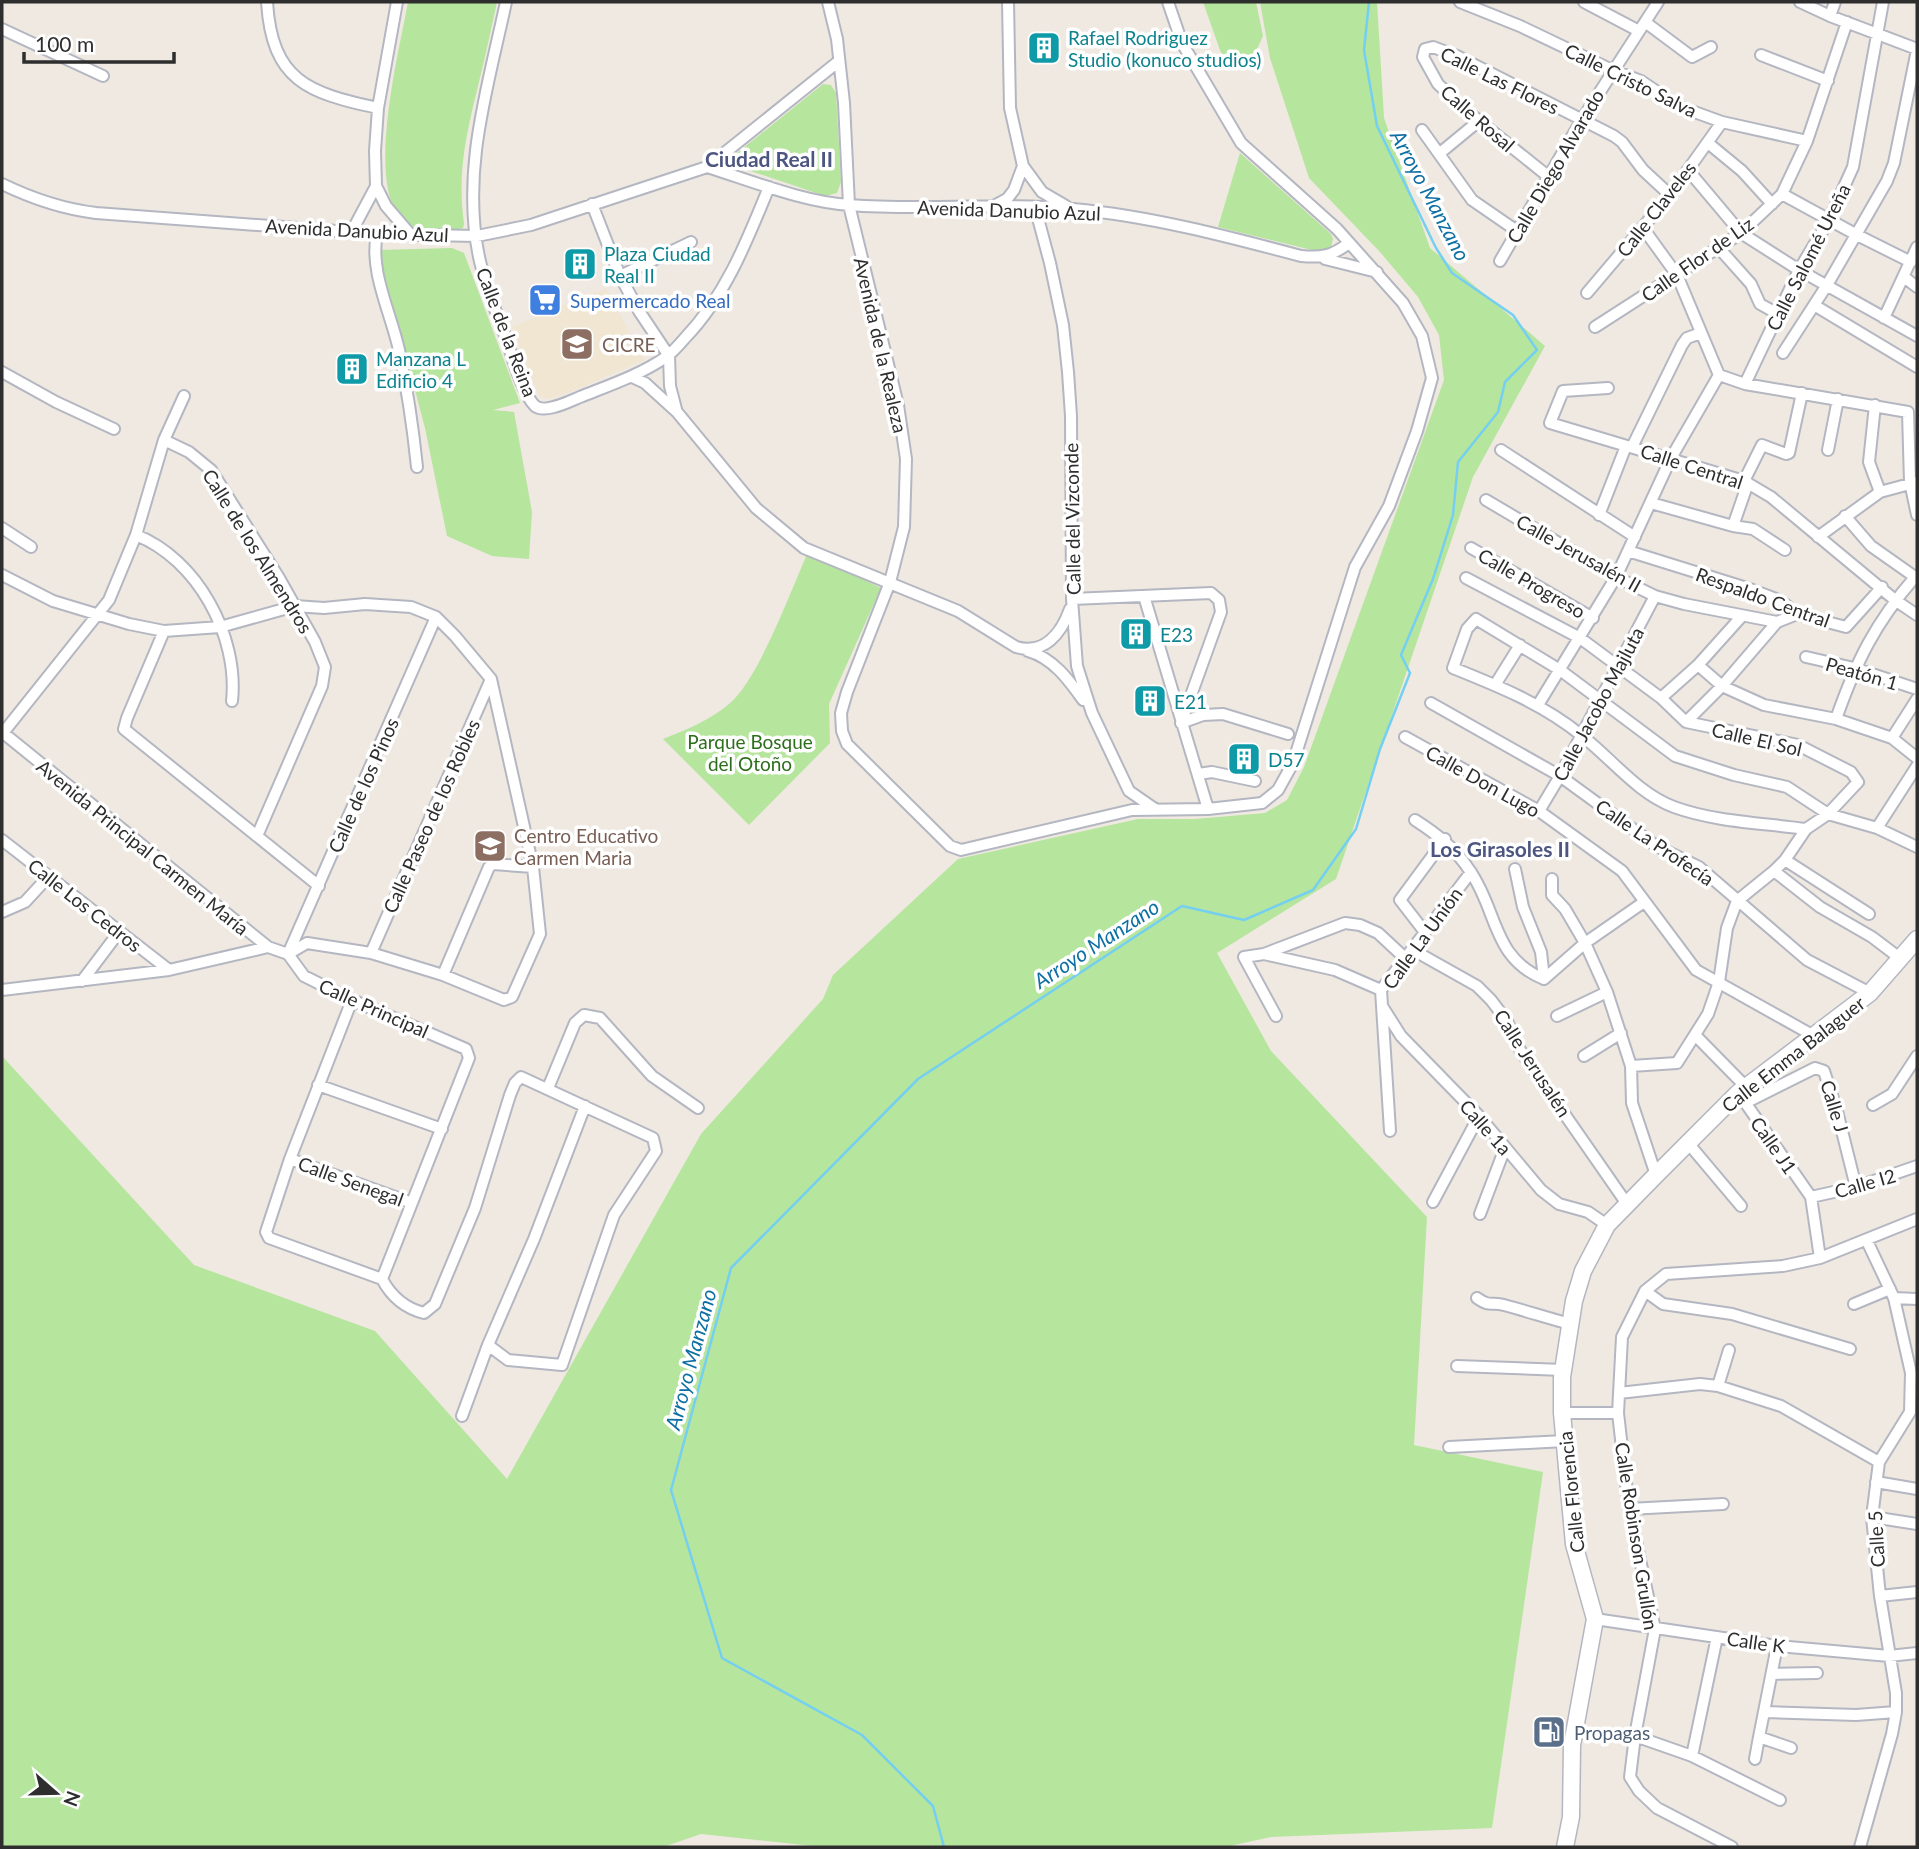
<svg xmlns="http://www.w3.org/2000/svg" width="1919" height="1849" font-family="Lato,sans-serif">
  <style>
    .education { fill: #f0e6d1 }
    .green { fill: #b6e59e }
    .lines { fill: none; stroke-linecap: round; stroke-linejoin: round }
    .stream { stroke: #75cff0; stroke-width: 2.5 }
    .street-casing { stroke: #b4b7c1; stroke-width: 14 }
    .secondary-casing { stroke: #b4b7c1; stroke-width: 19 }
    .street { stroke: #fff; stroke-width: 10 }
    .secondary { stroke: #fff; stroke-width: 16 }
    .labels { text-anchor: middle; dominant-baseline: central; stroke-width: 7; stroke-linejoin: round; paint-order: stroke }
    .culture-label { font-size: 19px; fill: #0d838f; stroke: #fff; text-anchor: start }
    .street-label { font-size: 19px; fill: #2e2e2e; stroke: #fff }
    .shop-label { font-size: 19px; fill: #366cbe; stroke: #fff; text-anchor: start }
    .education-label { font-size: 19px; fill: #785e54; stroke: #fff; text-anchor: start }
    .park-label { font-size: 19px; fill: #2c6e1b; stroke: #fff }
    .service-label { font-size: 19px; fill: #4e5e75; stroke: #fff; text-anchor: start }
    .neighbourhood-label { font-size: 21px; font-weight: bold; fill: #4d5680; stroke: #fff }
    .water-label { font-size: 21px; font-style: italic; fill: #0d6fa3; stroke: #fff }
  </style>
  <rect width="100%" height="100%" fill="#efe9e1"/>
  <!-- education -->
  <path class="education" d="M606,288L644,360L575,390L550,399L542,397L538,394L512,327Z"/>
  <!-- green -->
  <path class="green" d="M408,2H497C491,30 485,58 478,86C466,136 457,171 464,224L463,228C453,231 441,229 431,229C422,228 412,228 405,222C363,190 400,48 408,2Z
    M1203,2H1256L1263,36L1252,60L1226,67Z
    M1260,2H1377L1384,118L1430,248L1545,346L1473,477L1336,879L1217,953L1271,1051L1427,1217L1414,1445L1543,1472L1492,1828L1271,1837L1225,1847H822L701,1834L663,1847H2V1056L194,1265L375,1331L507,1479L701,1134L823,999L833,975L958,859L1138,819H1195L1265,813L1287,800L1304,767L1444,380L1439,335L1418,297L1380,252L1309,178L1270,58Z
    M823,84L831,85L836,93L841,182L837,193L825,196L733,165V157L737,153Z
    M1240,153L1331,234L1333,239L1331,247L1322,251H1316L1218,227Z
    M452,248L464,253L520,403L493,410L514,412L532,512L529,559L492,556L447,536L425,428L378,250Z
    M808,552L881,588L829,704L830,743L749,825L663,739C686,730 710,720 729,704C759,679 791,590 808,552Z"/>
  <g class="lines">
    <!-- stream -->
    <path class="stream" d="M944,1847L933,1806L862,1735L722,1658L671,1490L731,1268L918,1079L1182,906L1244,920L1313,890L1356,829L1380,749L1410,673L1401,655L1433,579L1453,515L1458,462L1498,412L1505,382L1537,350L1513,315L1452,273L1436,248L1377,126L1364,50L1369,2"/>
    <defs>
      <path id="street" d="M267,2C272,81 308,93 378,108
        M397,2L378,108L375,151L376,186L386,206L411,235
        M506,2C488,87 461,170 479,257C485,285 496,312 506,338C512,355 522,393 535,406C545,414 570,401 580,397C610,385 640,375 666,357C673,352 679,345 685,338C726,295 747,241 769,187
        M828,2L837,39L844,103L849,205L898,405L906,459L904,527L890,582L847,692L841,713L842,731L847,744L950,846L961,850L1132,810L1208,809L1262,803L1278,790L1293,763L1355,567L1389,506L1417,431L1432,378L1422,336L1403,303L1337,229L1241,143L1182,43L1168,2
        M1460,2L1520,26L1612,70L1641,81L1678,106L1722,122L1807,141
        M1584,2L1639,31
        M1800,2L1830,16L1917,49
        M1830,16L1835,2
        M1645,22L1692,57L1711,47
        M2,29L103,76
        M1761,55L1828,81
        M1422,130L1472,200L1517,231
        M1708,143L1742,171L1772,204
        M1440,153L1480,120
        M1023,166L1042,192L1066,206
        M707,167C752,181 803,202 850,205C924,211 999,202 1073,209C1150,216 1226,236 1301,256C1322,258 1332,256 1349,243
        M1688,170L1741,233L1799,270L1917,336
        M1549,177L1463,108L1438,84L1423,57L1425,49L1433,47L1457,56L1614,136L1622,142L1643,170L1670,195
        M2,184C33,199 62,209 96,213L377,234L477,236L531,225L707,167L839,61
        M1782,194L1857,235L1911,262
        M592,204L620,276L639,311L669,356L670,386L676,409
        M994,206L1007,199L1014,190L1023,166L1010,108L1008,2
        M1035,207L1050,263L1063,325L1068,372L1071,416L1072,599L1077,666L1092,713L1129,791L1155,809
        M1643,228L1677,275L1719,375L1745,384L1908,412
        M352,231L376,186
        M377,234C369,271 391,313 399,350C407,388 413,428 417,467
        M1718,247L1751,284L1760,304L1778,314
        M1325,259L1377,272
        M1500,261L1581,121L1658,2
        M620,276L691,242
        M1904,277L1917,287
        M1587,293L1670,195L1722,122
        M1814,305L1917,367
        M1884,318L1917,247
        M1595,327L1741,233L1782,194L1807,141L1847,22
        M1783,353L1827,285L1887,181L1894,163L1917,50
        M2,372L56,402L114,429
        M632,377L645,383L677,412L756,508L804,548L958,611L1016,647C1044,655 1061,634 1070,609
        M1745,384L1799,270L1829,220L1853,167L1883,2
        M1608,388L1563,391L1550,423L1744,481L1771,497L1895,600L1917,615
        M1875,405L1869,462L1880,492
        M1908,412L1910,482L1917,515
        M164,440L189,452L211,470L279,578L315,642L325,667L322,686L257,836
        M1632,447L1682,345L1687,338L1701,333
        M1501,450L1635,537
        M1828,450L1838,399
        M1744,481L1762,445L1786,454L1789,453L1802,393
        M1486,500L1616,577L1655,596L1684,604L1777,622L1797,614
        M1651,503L1733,526L1748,483
        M1599,515L1626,446
        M1733,526L1753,529L1785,550
        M2,528L31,547
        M136,535C197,559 239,636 232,701
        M1818,537L1880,492L1917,482
        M1471,548L1593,618
        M1628,551L1750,589L1781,601L1797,614L1846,627L1882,587
        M2,575L53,601L129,624L164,631L220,627L295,606L324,608L365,604L411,607L436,617L455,636L491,679L533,867L540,934L512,997L504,1000L443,975L371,953L307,943L288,954
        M1466,578L1580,638L1661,698L1686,722L1798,745L1851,772L1858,782L1828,814L1806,829L1785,860L1774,871L1737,901L1727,928L1719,982L1708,1014L1677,1063L1631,1066
        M1144,596L1208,809
        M1072,599L1211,593L1219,600L1221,612L1181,723
        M164,631L127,718L124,729L319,886
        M1028,651C1053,658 1069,680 1083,700
        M1806,657L1854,668L1917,689
        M1698,665L1722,686L1764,705L1836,719L1892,738L1917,758
        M1495,685L1520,645
        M1661,698L1698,665L1742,616
        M1431,703L1560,776L1656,846L1699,867L1807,960L1870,993
        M1538,705L1616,577L1671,458L1719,375
        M1836,719C1856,662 1875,623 1915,577L1871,546L1845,516
        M1686,722L1722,686L1777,622
        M1181,723L1203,715L1223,714L1288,734
        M2,732L268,947L288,954
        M3,733L109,600L136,535L164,440L184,396
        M1405,737L1539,811L1622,871L1696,970L1814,1036
        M1892,738L1917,699
        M1198,774L1212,772L1255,781
        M1539,811L1560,776L1655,596
        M1415,820C1437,834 1456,849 1470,871C1498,911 1492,958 1544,979
        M1877,828L1917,766
        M1806,829C1763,823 1715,822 1674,807C1637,793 1612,759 1581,735C1543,704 1498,686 1453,668L1467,629L1476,619L1560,670L1675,756L1734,775L1787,787L1828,814L1877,828L1917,847
        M2,840L169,970
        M1785,860L1869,914
        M1515,869L1523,907L1541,952L1544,979
        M1774,871L1820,907L1872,937L1901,959
        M1552,879V895L1565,909L1585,943L1607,992L1631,1066L1632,1103L1656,1175
        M2,912L25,902L48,877
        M1424,931L1400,900L1445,839
        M1413,950L1477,986L1491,1000L1507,1021L1520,1050L1627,1204
        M371,953L491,679
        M288,954L304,976L352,1000L466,1049L469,1058L382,1279
        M288,954L436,617
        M1264,954L1335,970L1381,990
        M443,975L489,867L493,864L533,867
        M1544,979L1585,943L1644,902
        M82,981L119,932
        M2,990L169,970L268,947
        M352,1000L290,1159L266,1232L269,1238L382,1279C391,1296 404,1308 424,1313L435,1304L475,1208L510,1095L515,1083L521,1077L653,1138L656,1151L614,1215L562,1365L508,1360L488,1345
        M1382,1006L1401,1036L1479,1116L1541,1190L1559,1204L1588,1212L1607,1225
        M1276,1016L1244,957L1264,954L1345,923L1360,925L1378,933L1406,959
        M1557,1016L1607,992
        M1696,1036L1746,1087
        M1584,1056L1621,1033
        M318,1085L442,1129
        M548,1088L575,1023L584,1015L600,1018L652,1076L698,1108
        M1742,1098L1811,1197L1820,1258
        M1745,1103L1815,1068L1824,1071L1837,1111L1856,1187
        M1873,1105L1892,1094L1917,1056
        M1390,1131L1381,990L1471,872
        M1688,1143L1741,1206
        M290,1159L412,1203
        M1811,1197L1856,1187L1917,1166
        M1433,1202L1479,1116
        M1480,1214L1505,1148
        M1645,1291L1663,1304L1732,1314L1850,1349
        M1477,1298C1491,1308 1491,1301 1504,1305C1526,1311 1548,1318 1570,1324
        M1894,1298L1917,1299
        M1854,1304L1890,1289
        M1457,1366L1563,1370
        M1718,1386L1729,1350
        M1619,1393L1700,1384L1718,1386L1781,1406L1879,1462
        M1562,1413H1618
        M462,1416L488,1345L534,1239L585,1106
        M1449,1447L1565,1441
        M1876,1482L1917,1489
        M1629,1509L1723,1504
        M1872,1517L1917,1524
        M1880,1596L1917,1592
        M1595,1619L1777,1646L1889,1656L1917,1653
        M1777,1646L1759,1737L1791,1748
        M1772,1674L1817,1673
        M1765,1712L1856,1715L1896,1712
        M1635,1736L1692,1756L1780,1800
        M1692,1756L1717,1637
        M1755,1759L1759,1737
        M1732,1847L1657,1808L1639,1791L1630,1777L1635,1736L1655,1629L1629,1509L1618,1413L1622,1337L1645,1291L1666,1274L1783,1266L1820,1258L1917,1219
        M1860,1847L1892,1734L1896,1712V1693L1880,1596L1872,1517L1879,1462L1910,1412L1911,1373L1894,1298L1867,1241"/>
      <path id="secondary" d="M1565,1847L1571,1817L1572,1745L1595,1619L1574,1544L1562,1413V1377L1574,1301L1583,1271L1607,1225L1656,1175L1738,1093L1870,993L1917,939"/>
    </defs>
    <!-- street casing -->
    <use href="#street" class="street-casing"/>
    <!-- secondary casing -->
    <use href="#secondary" class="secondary-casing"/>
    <!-- street -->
    <use href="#street" class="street"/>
    <!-- secondary -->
    <use href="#secondary" class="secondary"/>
  </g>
  <!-- icons -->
  <defs>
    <symbol id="building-square" viewBox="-11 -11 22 22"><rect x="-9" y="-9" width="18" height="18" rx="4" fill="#0f9aa8" stroke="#fff"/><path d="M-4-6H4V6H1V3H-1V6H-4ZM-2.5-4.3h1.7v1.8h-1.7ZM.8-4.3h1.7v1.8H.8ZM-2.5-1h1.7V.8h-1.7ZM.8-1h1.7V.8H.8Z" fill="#fff"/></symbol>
    <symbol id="supermarket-square" viewBox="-11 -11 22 22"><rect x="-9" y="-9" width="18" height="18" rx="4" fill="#3f7fe0" stroke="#fff"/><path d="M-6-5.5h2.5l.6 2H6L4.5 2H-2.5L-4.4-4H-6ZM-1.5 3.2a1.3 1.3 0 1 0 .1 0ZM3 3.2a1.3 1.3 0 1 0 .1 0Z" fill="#fff"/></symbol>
    <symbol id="school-square" viewBox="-11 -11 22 22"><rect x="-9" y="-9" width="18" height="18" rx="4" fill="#8d6e63" stroke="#fff"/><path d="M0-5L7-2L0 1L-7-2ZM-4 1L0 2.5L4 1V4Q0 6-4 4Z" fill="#fff"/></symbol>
    <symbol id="fuel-square" viewBox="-11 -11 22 22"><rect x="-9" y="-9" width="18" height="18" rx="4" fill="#5c6f8a" stroke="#fff"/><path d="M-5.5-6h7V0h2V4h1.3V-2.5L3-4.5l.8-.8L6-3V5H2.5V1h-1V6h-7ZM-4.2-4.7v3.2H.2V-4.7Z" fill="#fff"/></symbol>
  </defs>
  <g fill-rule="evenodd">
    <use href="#building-square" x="1025" y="29" width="38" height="38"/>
    <use href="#building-square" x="561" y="245" width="38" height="38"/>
    <use href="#supermarket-square" x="526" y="281" width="38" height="38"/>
    <use href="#school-square" x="558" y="325" width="38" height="38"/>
    <use href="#building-square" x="333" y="350" width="38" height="38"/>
    <use href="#building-square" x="1117" y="615" width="38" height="38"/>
    <use href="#building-square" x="1131" y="682" width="38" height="38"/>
    <use href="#building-square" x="1225" y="740" width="38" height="38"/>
    <use href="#school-square" x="471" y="827" width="38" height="38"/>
    <use href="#fuel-square" x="1530" y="1713" width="38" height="38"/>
  </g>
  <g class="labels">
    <!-- culture labels -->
    <g class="culture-label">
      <text x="1068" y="37">Rafael Rodriguez<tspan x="1068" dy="22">Studio (konuco studios)</tspan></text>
      <text x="604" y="253">Plaza Ciudad<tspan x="604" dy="22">Real II</tspan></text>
      <text x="376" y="358">Manzana L<tspan x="376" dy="22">Edificio 4</tspan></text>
      <text x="1160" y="634">E23</text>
      <text x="1174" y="701">E21</text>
      <text x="1268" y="759">D57</text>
    </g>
    <!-- street labels -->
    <g class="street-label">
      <text transform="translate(1500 80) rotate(26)">Calle Las Flores</text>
      <text transform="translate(1631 80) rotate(26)">Calle Cristo Salva</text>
      <text transform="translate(1478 118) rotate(41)">Calle Rosal</text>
      <text transform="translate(1555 166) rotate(-60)">Calle Diego Alvarado</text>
      <text transform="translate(1656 209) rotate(-52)">Calle Claveles</text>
      <text transform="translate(1009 210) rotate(2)">Avenida Danubio Azul</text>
      <text transform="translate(357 230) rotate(3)">Avenida Danubio Azul</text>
      <text transform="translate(1808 257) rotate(-63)">Calle Salomé Ureña</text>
      <text transform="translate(1697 259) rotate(-35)">Calle Flor de Liz</text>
      <text transform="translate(507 332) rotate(69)">Calle de la Reina</text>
      <text transform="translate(881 345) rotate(77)">Avenida de la Realeza</text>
      <text transform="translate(1692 466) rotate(18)">Calle Central</text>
      <text transform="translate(1072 519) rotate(-91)">Calle del Vizconde</text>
      <text transform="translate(258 551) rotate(58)">Calle de los Almendros</text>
      <text transform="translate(1579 553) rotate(29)">Calle Jerusalén II</text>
      <text transform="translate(1532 583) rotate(30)">Calle Progreso</text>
      <text transform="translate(1763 597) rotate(20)">Respaldo Central</text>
      <text transform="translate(1862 673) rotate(16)">Peatón 1</text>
      <text transform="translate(1598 704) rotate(-62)">Calle Jacobo Majluta</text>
      <text transform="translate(1757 739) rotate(13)">Calle El Sol</text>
      <text transform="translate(1483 781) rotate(29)">Calle Don Lugo</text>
      <text transform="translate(363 785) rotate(-66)">Calle de los Pinos</text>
      <text transform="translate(431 816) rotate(-66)">Calle Paseo de los Robles</text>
      <text transform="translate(1655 842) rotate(34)">Calle La Profecía</text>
      <text transform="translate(143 847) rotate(39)">Avenida Principal Carmen María</text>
      <text transform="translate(85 905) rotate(38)">Calle Los Cedros</text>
      <text transform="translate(1422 938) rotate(-54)">Calle La Unión</text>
      <text transform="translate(374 1008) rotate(24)">Calle Principal</text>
      <text transform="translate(1793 1054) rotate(-38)">Calle Emma Balaguer</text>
      <text transform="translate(1533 1063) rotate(57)">Calle Jerusalén</text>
      <text transform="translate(1835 1106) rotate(73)">Calle J</text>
      <text transform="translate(1486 1127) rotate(48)">Calle 1a</text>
      <text transform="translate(1774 1145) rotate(55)">Calle J1</text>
      <text transform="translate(351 1181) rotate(20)">Calle Senegal</text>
      <text transform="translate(1865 1183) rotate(-16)">Calle I2</text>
      <text transform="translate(1571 1492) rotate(-96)">Calle Florencia</text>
      <text transform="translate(1637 1536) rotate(81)">Calle Robinson Grullón</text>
      <text transform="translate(1876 1539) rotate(-93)">Calle 5</text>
      <text transform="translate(1756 1642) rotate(8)">Calle K</text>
    </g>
    <!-- shop labels -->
    <g class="shop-label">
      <text x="570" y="300">Supermercado Real</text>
    </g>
    <!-- education labels -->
    <g class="education-label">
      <text x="602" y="344">CICRE</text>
      <text x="514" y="835">Centro Educativo<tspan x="514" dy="22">Carmen Maria</tspan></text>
    </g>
    <!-- park labels -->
    <g class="park-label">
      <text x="750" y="741">Parque Bosque<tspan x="750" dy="22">del Otoño</tspan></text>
    </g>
    <!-- service labels -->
    <g class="service-label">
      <text x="1574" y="1732">Propagas</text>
    </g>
    <!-- neighbourhood labels -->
    <g class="neighbourhood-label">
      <text x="769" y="158">Ciudad Real II</text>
      <text x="1500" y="848">Los Girasoles II</text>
    </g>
    <!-- water labels -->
    <g class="water-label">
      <text transform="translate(1431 195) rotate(62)">Arroyo Manzano</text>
      <text transform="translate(1096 943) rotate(-33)">Arroyo Manzano</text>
      <text transform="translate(690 1359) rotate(-75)">Arroyo Manzano</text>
    </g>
  </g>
  <!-- border -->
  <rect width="1919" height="1849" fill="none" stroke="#2e2e2e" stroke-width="7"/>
  <!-- north arrow -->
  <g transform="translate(56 1793) rotate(110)" stroke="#ffffff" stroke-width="5" paint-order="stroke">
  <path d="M0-5L12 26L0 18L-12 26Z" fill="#2e2e2e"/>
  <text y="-10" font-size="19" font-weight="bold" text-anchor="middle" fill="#2e2e2e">N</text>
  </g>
  <!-- scale -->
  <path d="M24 52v10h150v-10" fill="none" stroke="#2e2e2e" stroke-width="3.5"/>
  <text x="35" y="52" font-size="21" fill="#2e2e2e" stroke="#ffffff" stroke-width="5" paint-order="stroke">100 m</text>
</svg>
